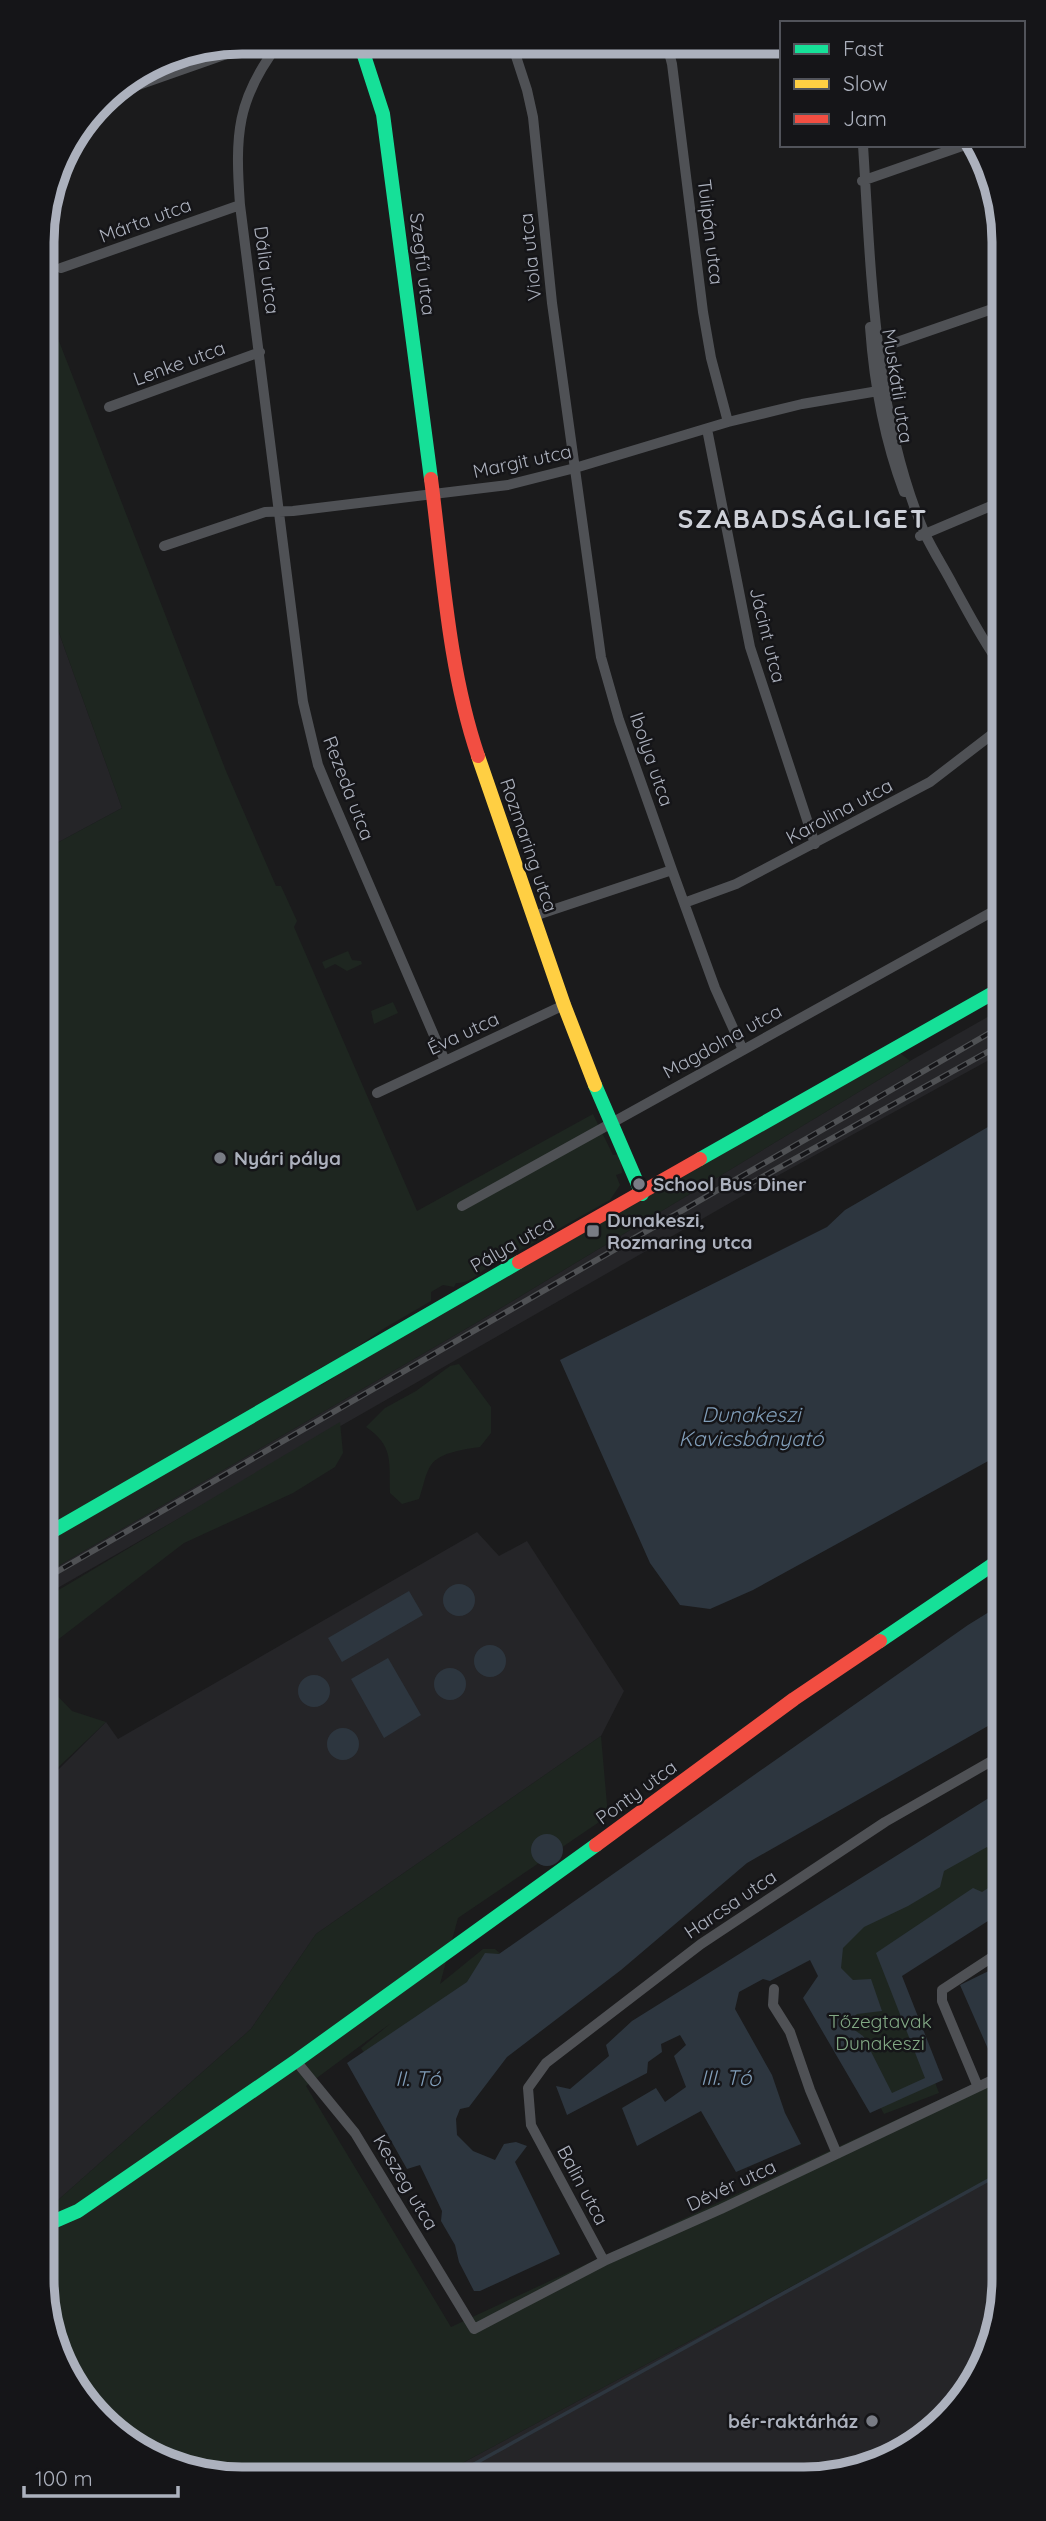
<svg xmlns="http://www.w3.org/2000/svg" width="1046" height="2521" font-family="Quicksand,sans-serif">
  <style>
    .built { fill: #252528 }
    .green { fill: #1e2620 }
    .water { fill: #2d363f; fill-rule: evenodd }
    .lines { fill: none; stroke-linecap: round; stroke-linejoin: round }
    .stream { stroke: #2d363f; stroke-width: 3.5 }
    .street { stroke: #4f5155; stroke-width: 10 }
    .fast { stroke: #16e098; stroke-width: 14 }
    .slow { stroke: #ffcf43; stroke-width: 14 }
    .jam { stroke: #f24e42; stroke-width: 14 }
    .rail-casing { stroke: #4f5154; stroke-width: 6 }
    .rail { stroke: #151518; stroke-width: 3.5; stroke-dasharray: 10; stroke-linecap: butt }
    .poi-dot { fill: #797c85; stroke: #151518; stroke-width: 2.5 }
    .labels { text-anchor: middle; dominant-baseline: central; stroke-width: 5; stroke-linejoin: round; paint-order: stroke }
    .street-label { font-size: 19px; fill: #acb1bd; stroke: #151518 }
    .poi-label { font-size: 19px; font-weight: bold; fill: #acb1bd; stroke: #151518; text-anchor: start }
    .park-label { font-size: 19px; fill: #82a985; stroke: #151518 }
    .water-label { font-size: 21px; font-style: italic; fill: #819eb9; stroke: #151518 }
    .district-label { font-size: 26px; font-weight: bold; letter-spacing: 2px; fill: #cdd0d8; stroke: #151518 }
    .rim { fill: none; stroke: #acb1bd; stroke-width: 9 }
  </style>
  <rect width="100%" height="100%" fill="#1b1b1c"/>
  <!-- built -->
  <path class="built" d="M44,591L122,808L44,850Z
    M1000,1010V1054L777,1176L47,1594L46,1573L476,1323L910,1061Z
    M477,1532L499,1556L527,1541L624,1691L601,1736L316,1934L251,2029L48,2209L47,1781L106,1722L118,1739Z
    M1003,2173L1004,2292L962,2401L915,2446L856,2472L442,2474Z"/>
  <!-- green -->
  <path class="green" d="M43,300L226,771L276,886H281L297,921L294,927L417,1211L593,1114L613,1155L621,1154L622,1173L616,1175L620,1185L610,1200L519,1251C515,1252 511,1251 507,1253C491,1259 476,1284 456,1283L454,1287L443,1285L431,1292V1301L383,1329L334,1363L323,1366L287,1392L274,1396L242,1421L46,1536L44,850L122,808L44,591Z
    M348,951L352,960L361,961L362,964L347,971L335,964L325,969L322,962Z
    M393,1002L398,1013L374,1024L371,1011Z
    M900,1053L910,1061L476,1323L46,1573V1543L253,1420L310,1387L322,1385L333,1378L341,1367Z
    M459,1364L491,1407V1433L480,1447C466,1449 440,1452 431,1465C425,1474 423,1488 419,1499L402,1504L390,1493C389,1462 394,1446 366,1427L385,1408L416,1391L450,1366Z
    M340,1422L343,1453L335,1467L293,1493L184,1543L47,1648V1597Z
    M47,1685L72,1711L106,1722L47,1778Z
    M601,1736L608,1816L458,1918L440,1984L483,1949H495L530,1979L419,2141L361,2048L391,2023L306,2086L451,2327L1003,2070V2173L442,2474L203,2475L110,2429L49,2331L48,2209L251,2029L316,1934Z
    M991,1832L1002,1844V1887L888,1957L939,2093L884,2114L833,2018L821,1934Z"/>
  <!-- water -->
  <path class="water" d="M1000,1120L1001,1454L753,1590L710,1609L680,1605L650,1563L560,1360L827,1227L845,1210Z
    M443 1600a16 16 0 1 1 32 0a16 16 0 1 1-32 0Z
    M409,1591L423,1615L342,1662L328,1638Z
    M1002,1604V1718L747,1863L621,1970L507,2057L469,2107L460,2109L456,2119L457,2135L473,2151L495,2160L504,2144L516,2142L527,2146L515,2162L560,2254L480,2291H474L459,2262L455,2245L441,2221L442,2211L420,2165L407,2169L347,2063L467,1982L485,1953L499,1954L968,1625Z
    M474 1661a16 16 0 1 1 32 0a16 16 0 1 1-32 0Z
    M388,1658L421,1715L384,1738L351,1679Z
    M434 1684a16 16 0 1 1 32 0a16 16 0 1 1-32 0Z
    M298 1691a16 16 0 1 1 32 0a16 16 0 1 1-32 0Z
    M327 1744a16 16 0 1 1 32 0a16 16 0 1 1-32 0Z
    M1002,1792V1912L902,1976L943,2080L870,2113L803,1998L818,1976L810,1960L770,1981L763,1979L739,1992L735,2009L772,2075L785,2113L801,2144L736,2172L701,2111L637,2146L622,2108L656,2088L665,2102L686,2087L674,2056L686,2045L680,2035L661,2044L662,2052L648,2062L647,2073L567,2115L556,2086L570,2089L609,2056L606,2045L632,2021L992,1796ZM987,1847L1000,1860L993,1885L982,1892L973,1888L876,1953L925,2078L892,2093L863,2036L846,2024L857,2014L882,2011L871,1979L853,1980L841,1968L843,1948L864,1927L908,1906L940,1887L944,1871Z
    M531 1850a16 16 0 1 1 32 0a16 16 0 1 1-32 0Z
    M1003,1964V2054L992,2058L960,1985Z"/>
  <g class="lines">
    <!-- stream -->
    <path class="stream" d="M456,2474L1003,2172"/>
    <!-- street -->
    <path class="street" d="M280,42C236,99 235,135 240,205L303,702L318,765L330,794L445,1061
      M512,44L527,90L533,117L552,303L601,657L619,720L672,870L715,988L743,1050
      M667,45L672,64L703,312L711,358L728,422
      M107,96L261,42
      M863,145C871,272 874,416 925,534C933,551 944,568 953,585C968,612 981,638 999,663
      M862,181L965,145
      M61,268L240,205
      M870,327C874,383 884,439 904,492
      M874,350L998,307
      M109,407L260,352
      M707,429L750,647L815,844
      M920,536L998,503
      M164,546L265,512L293,511L508,485L575,468L728,422L802,404L884,390
      M684,903L736,884L930,782L999,729
      M534,916L672,870
      M377,1093L564,1005
      M462,1206L999,908
      M774,1989L773,2005L790,2032L810,2090L837,2154
      M296,2061L355,2133L474,2329L604,2261L721,2209L1003,2075
      M978,2087L942,2001V1990L1003,1950
      M604,2261L531,2125L528,2088L546,2063L701,1944L885,1822L1002,1755"/>
    <!-- fast -->
    <path class="fast" d="M360,43L383,114L431,479
      M595,1085L642,1194
      M700,1159L1000,989
      M46,1535L519,1262
      M880,1641L1001,1559
      M48,2224L78,2211L296,2061L596,1845"/>
    <!-- slow -->
    <path class="slow" d="M478,756L564,1005L595,1085"/>
    <!-- jam -->
    <path class="jam" d="M431,479C443,571 448,667 478,756
      M519,1262L700,1159
      M596,1845L794,1699L880,1641"/>
    <defs>
      <path id="rail" d="M748,1185L1000,1045
        M46,1578L1000,1027"/>
    </defs>
    <!-- rail casing -->
    <use href="#rail" class="rail-casing"/>
    <!-- rail -->
    <use href="#rail" class="rail"/>
  </g>
  <!-- markers -->
  <g class="poi-dot">
    <circle cx="220" cy="1158" r="7"/>
    <circle cx="639" cy="1184" r="7"/>
    <rect x="586" y="1224" width="14" height="14" rx="3.5"/>
    <circle cx="872" cy="2421" r="7"/>
  </g>
  <g class="labels">
    <!-- street labels -->
    <g class="street-label">
      <text transform="translate(145 220) rotate(-20)">Márta utca</text>
      <text transform="translate(711 232) rotate(83)">Tulipán utca</text>
      <text transform="translate(530 257) rotate(-96)">Viola utca</text>
      <text transform="translate(423 264) rotate(83)">Szegfű utca</text>
      <text transform="translate(267 270) rotate(82)">Dália utca</text>
      <text transform="translate(179 363) rotate(-20)">Lenke utca</text>
      <text transform="translate(898 386) rotate(81)">Muskátli utca</text>
      <text transform="translate(522 461) rotate(-12)">Margit utca</text>
      <text transform="translate(768 635) rotate(76)">Jácint utca</text>
      <text transform="translate(652 759) rotate(71)">Ibolya utca</text>
      <text transform="translate(349 788) rotate(69)">Rezeda utca</text>
      <text transform="translate(839 811) rotate(-28)">Karolina utca</text>
      <text transform="translate(529 845) rotate(71)">Rozmaring utca</text>
      <text transform="translate(463 1033) rotate(-25)">Éva utca</text>
      <text transform="translate(722 1041) rotate(-29)">Magdolna utca</text>
      <text transform="translate(512 1244) rotate(-30)">Pálya utca</text>
      <text transform="translate(636 1792) rotate(-36)">Ponty utca</text>
      <text transform="translate(730 1904) rotate(-34)">Harcsa utca</text>
      <text transform="translate(406 2182) rotate(59)">Keszeg utca</text>
      <text transform="translate(583 2185) rotate(62)">Balin utca</text>
      <text transform="translate(731 2185) rotate(-25)">Dévér utca</text>
    </g>
    <!-- poi labels -->
    <g class="poi-label">
      <text x="234" y="1158">Nyári pálya</text>
      <text x="653" y="1184">School Bus Diner</text>
      <text x="607" y="1220">Dunakeszi,<tspan x="607" dy="22">Rozmaring utca</tspan></text>
      <text x="858" y="2421" text-anchor="end">bér-raktárház</text>
    </g>
    <!-- park labels -->
    <g class="park-label">
      <text x="880" y="2021">Tőzegtavak<tspan x="880" dy="22">Dunakeszi</tspan></text>
    </g>
    <!-- water labels -->
    <g class="water-label">
      <text x="751" y="1414">Dunakeszi<tspan x="751" dy="24">Kavicsbányató</tspan></text>
      <text x="726" y="2077">III. Tó</text>
      <text x="418" y="2078">II. Tó</text>
    </g>
    <!-- district labels -->
    <g class="district-label">
      <text x="803" y="518">SZABADSÁGLIGET</text>
    </g>
  </g>
  <!-- crop -->
  <path d="M0 0H1046V2521H0ZM242 54H804A188 188 0 0 1 992 242V2279A188 188 0 0 1 804 2467H242A188 188 0 0 1 54 2279V242A188 188 0 0 1 242 54Z" fill="#151518" fill-rule="evenodd"/>
  <path class="rim" d="M242 54H804A188 188 0 0 1 992 242V2279A188 188 0 0 1 804 2467H242A188 188 0 0 1 54 2279V242A188 188 0 0 1 242 54Z"/>
  <!-- legend -->
  <rect x="780" y="21" width="245" height="126" fill="#151518" stroke="#51535a" stroke-width="2"/>
  <rect x="794" y="44" width="35" height="10" fill="#16e098" stroke="#51535a" stroke-width="2"/>
  <text x="843" y="56" font-size="21" fill="#acb1bd">Fast</text>
  <rect x="794" y="79" width="35" height="10" fill="#ffcf43" stroke="#51535a" stroke-width="2"/>
  <text x="843" y="91" font-size="21" fill="#acb1bd">Slow</text>
  <rect x="794" y="114" width="35" height="10" fill="#f24e42" stroke="#51535a" stroke-width="2"/>
  <text x="843" y="126" font-size="21" fill="#acb1bd">Jam</text>
  <!-- scale -->
  <path d="M24 2486v10h154v-10" fill="none" stroke="#acb1bd" stroke-width="3.5"/>
  <text x="35" y="2486" font-size="21" fill="#acb1bd" stroke="#151518" stroke-width="5" paint-order="stroke">100 m</text>
</svg>
